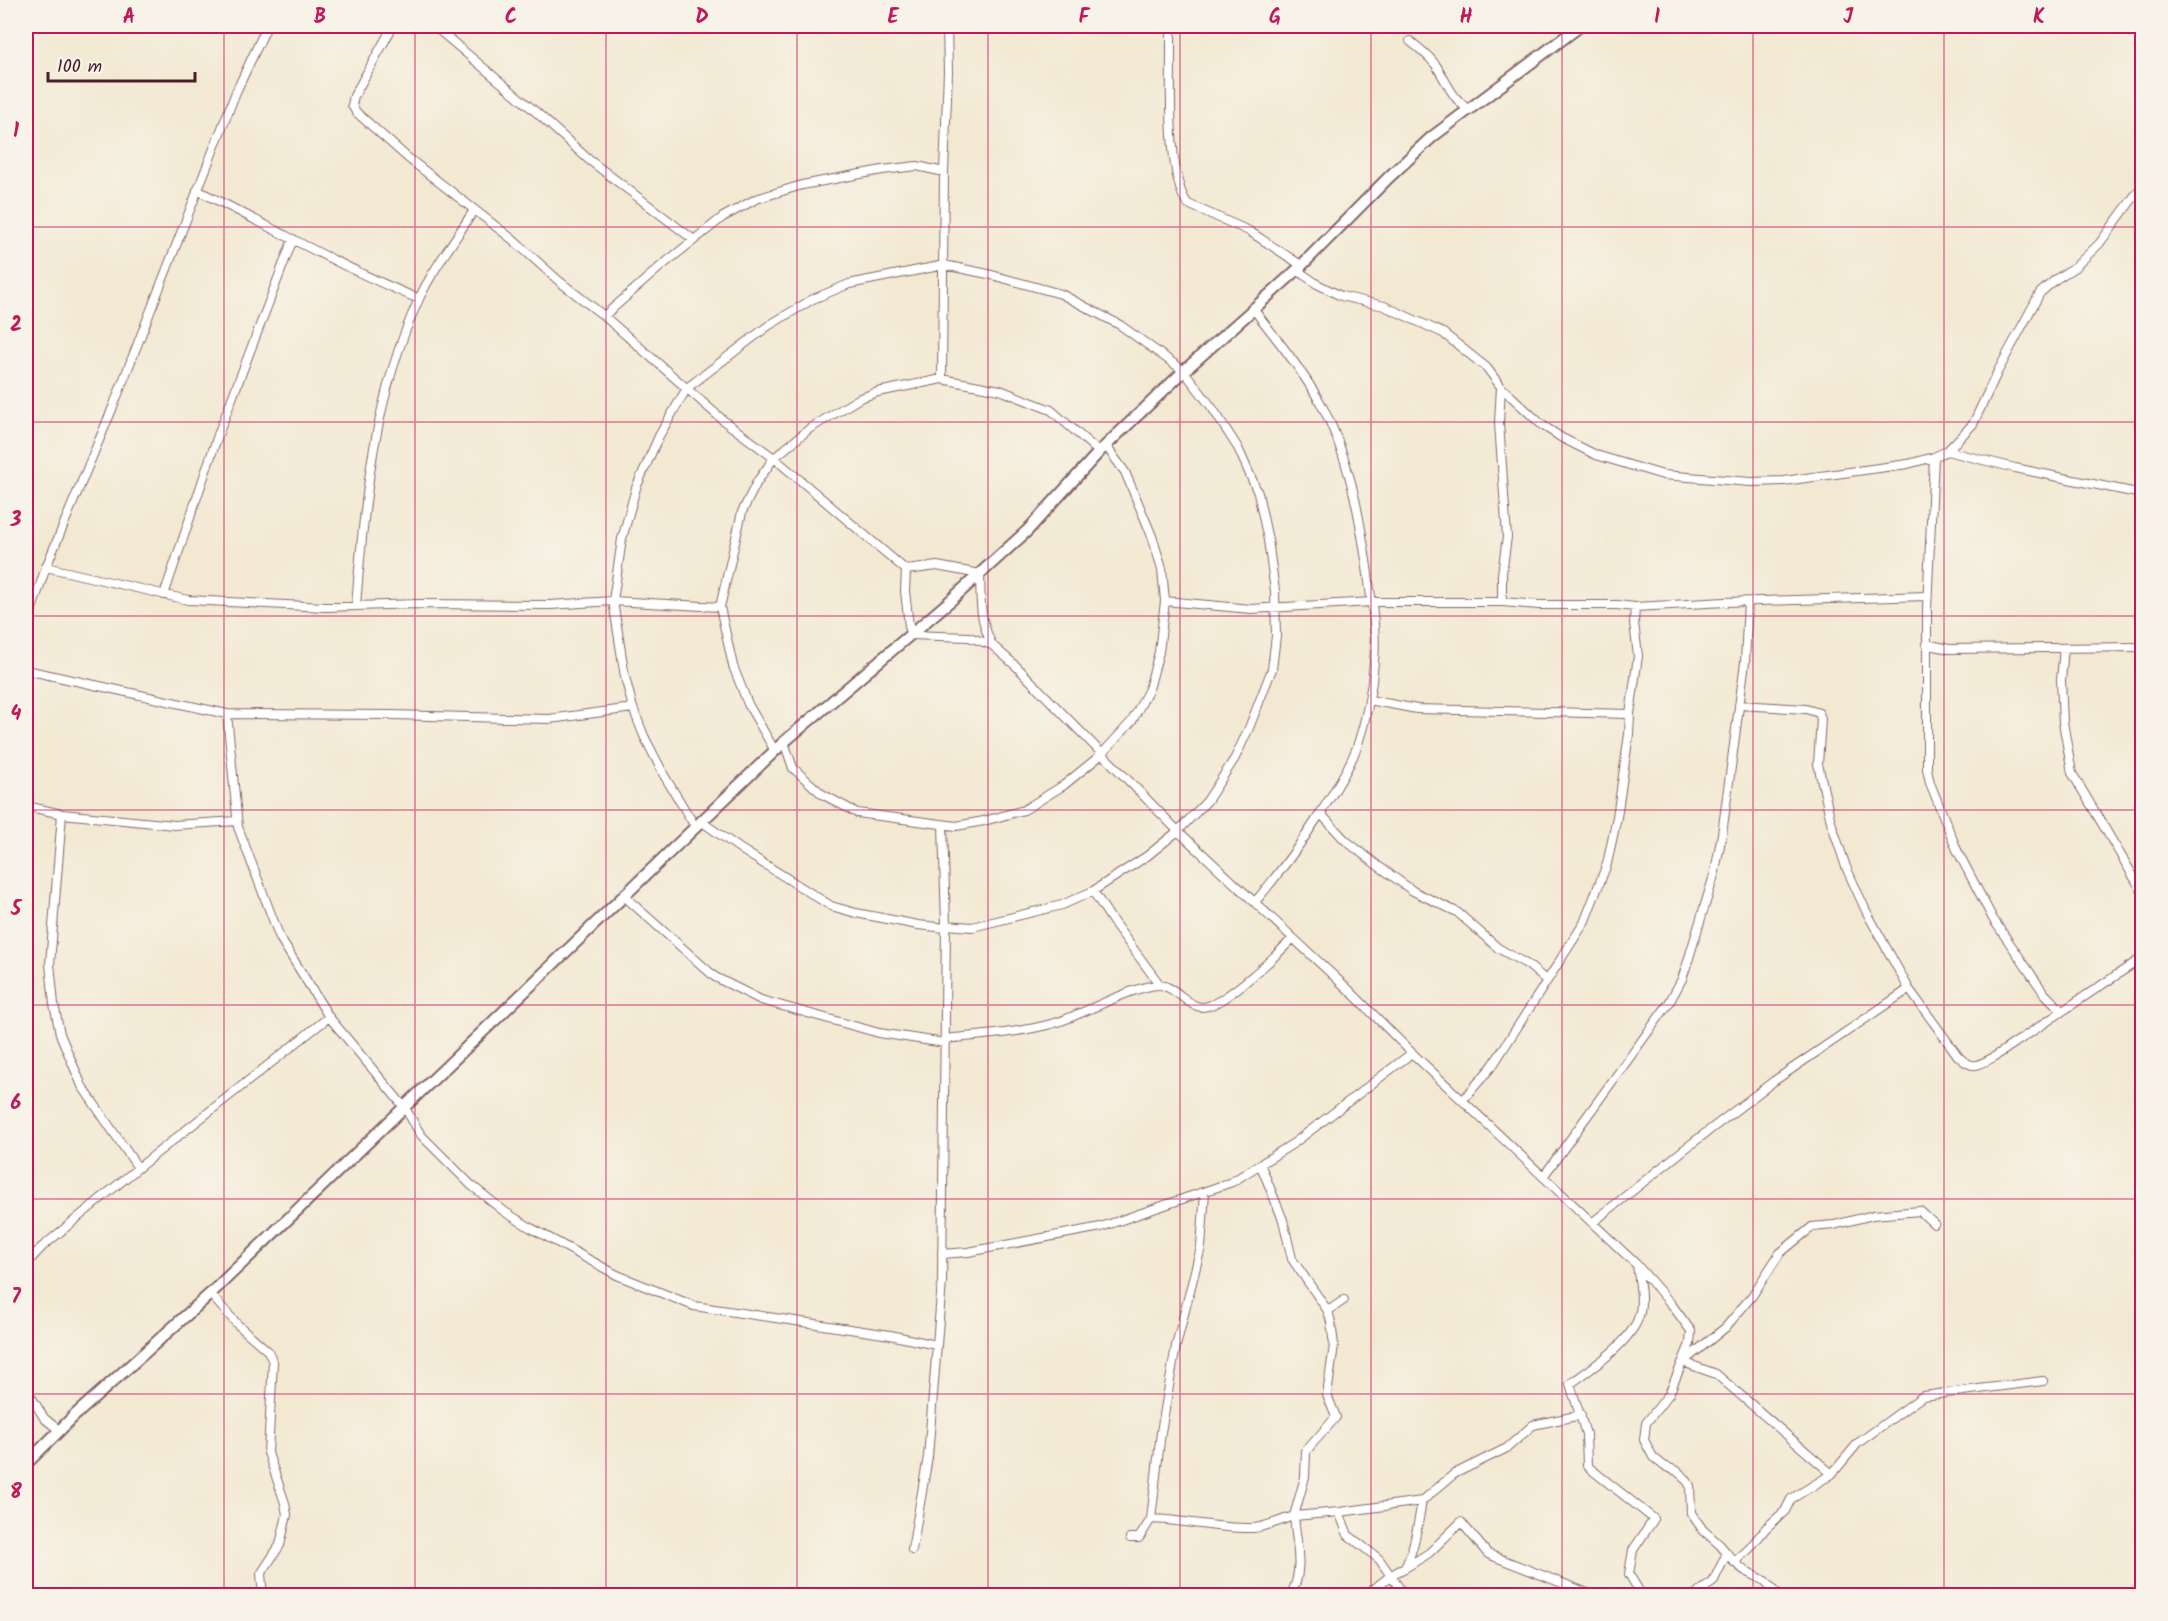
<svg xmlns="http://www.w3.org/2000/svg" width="2168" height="1621" font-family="Kalam,sans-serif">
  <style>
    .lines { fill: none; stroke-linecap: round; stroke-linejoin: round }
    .street-casing { stroke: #856666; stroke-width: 10 }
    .secondary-casing { stroke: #856666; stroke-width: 14 }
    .street { stroke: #fff; stroke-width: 8 }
    .secondary { stroke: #fff; stroke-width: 10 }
    .grid { fill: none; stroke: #c2185b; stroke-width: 1.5; stroke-opacity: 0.55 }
    .neatline { fill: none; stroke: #c2185b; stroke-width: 2 }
    .grid-label { font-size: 20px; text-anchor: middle; font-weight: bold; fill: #c2185b }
  </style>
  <rect width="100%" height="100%" fill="#f7f3e8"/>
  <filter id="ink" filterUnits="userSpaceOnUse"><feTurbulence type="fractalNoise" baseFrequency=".0167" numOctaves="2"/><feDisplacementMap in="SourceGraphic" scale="12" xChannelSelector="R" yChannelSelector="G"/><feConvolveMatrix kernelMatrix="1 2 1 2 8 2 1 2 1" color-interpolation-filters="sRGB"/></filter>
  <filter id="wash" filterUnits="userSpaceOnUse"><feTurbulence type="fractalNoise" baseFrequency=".008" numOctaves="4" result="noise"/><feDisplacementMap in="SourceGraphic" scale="24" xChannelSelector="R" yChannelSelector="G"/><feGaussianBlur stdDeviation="1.35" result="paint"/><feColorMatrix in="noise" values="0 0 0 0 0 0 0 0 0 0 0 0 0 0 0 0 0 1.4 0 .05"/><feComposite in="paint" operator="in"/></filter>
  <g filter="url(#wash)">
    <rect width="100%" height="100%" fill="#f3e9d3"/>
  </g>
  <g filter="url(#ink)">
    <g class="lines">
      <defs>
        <path id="street" d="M393,26L354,96L352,105L356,112L408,158L512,239L559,281L604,316L724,421L774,458L906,570L905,591L910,635L969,637L992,645L1016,666L1178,831L1350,991L1412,1053L1636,1264L1672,1305L1691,1331L1690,1344L1669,1394L1646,1423L1644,1440L1653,1457L1664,1466L1677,1471L1686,1479L1690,1486L1691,1513L1703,1530L1720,1545L1734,1562L1744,1570L1765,1581L1780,1596
          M434,26L536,112L588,159L694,240
          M1171,26C1172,65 1165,177 1188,204L1249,231L1301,265
          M1410,41C1419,48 1428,55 1435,64C1447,81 1452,100 1470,110
          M197,190C271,227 343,268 419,299
          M1297,270L1317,284L1341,296L1384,306L1443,333L1487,368L1501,387L1542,425L1562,438L1596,455L1663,475L1751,482L1784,481L1908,464L1934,457L1947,451L1973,424L1998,371L2040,293L2056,279L2075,267L2099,244L2142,186
          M1254,310C1277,339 1301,369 1320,402C1348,453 1359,511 1367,567C1371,599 1377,630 1374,662C1372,690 1366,720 1357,747C1348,771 1333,793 1320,814C1300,845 1279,874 1255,902
          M604,316L660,267L723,217L756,199L802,185L882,170L917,166L944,172
          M942,379L944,172L948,72L947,26
          M1501,387L1499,423L1507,537L1502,574V602
          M1947,451L2015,468L2142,494
          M1934,457L1927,608V769L1930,783L1957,850L1993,919L2044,993L2062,1011
          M46,567L188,600L325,607L418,604L550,605L613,601L720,607
          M906,570L937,566L980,574C981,603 979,618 992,645
          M164,595L218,435L293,239
          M1165,601L1251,609L1372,602H1502L1539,605H1617L1635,607L1725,602L1928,596
          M356,606C364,502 374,396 419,299C433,268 456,239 474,210
          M26,627L46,567L113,407L236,92L267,26
          M1926,644L1949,649L2142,647
          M2064,648L2061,680L2063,722L2072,773L2142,891
          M26,670L227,714L391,715L549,719L633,708
          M1369,700L1417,709L1630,714
          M1739,705L1806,709L1819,713L1821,719L1818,764L1831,822L1846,867L1866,911L1909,989L1958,1056C1972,1070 1978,1066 1994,1057L2142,958
          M227,714L238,827L280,938L329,1017L405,1108L421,1135L471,1185L505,1212L531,1228L617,1275L694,1306L890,1335L936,1345
          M784,742L793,768L822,794L857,813L956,826L984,821L1024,810L1064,785L1101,755L1132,721L1149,689L1159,652L1165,601L1162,569L1152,536L1125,472L1106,446
          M775,751L748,704L733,666L720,607L742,512L757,482L774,458L809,429L860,398L878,392L942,379L1000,390L1051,410L1099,452
          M26,806L62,814L174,825L237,821
          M1320,813L1345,840L1377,865L1413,891L1457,912L1498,948L1528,965L1547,981
          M62,814L50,964L54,1004L60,1034L82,1086L138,1168
          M702,822L742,850L831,906L856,913L918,925L946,928
          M696,828L665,777L644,736L633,708L625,677L613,601L622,539L636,488L659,436L687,388L768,326L813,299L849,284L944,265L988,274L1061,294L1120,325L1184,371L1213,409L1238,448L1258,493L1268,540L1275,591L1276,636L1272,669L1249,728L1235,758L1207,801L1178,831L1147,856L1093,891L1062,905L972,927L946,925
          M1093,891L1111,919L1160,985
          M625,897L715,977L761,1000L879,1033L945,1043
          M945,1039C982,1035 1022,1033 1058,1022C1081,1015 1140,983 1160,985C1179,987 1189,1012 1208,1006C1229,1000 1277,955 1293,938
          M1463,1100L1493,1065L1584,923L1607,864L1617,817L1629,734L1630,714L1638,656L1634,623L1635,607
          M1261,1166L1283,1220L1292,1259L1328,1311
          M1543,1177L1669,1003L1682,979L1688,961L1715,872L1722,834L1745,662L1748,602
          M1592,1223L1686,1148L1774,1081L1909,989
          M942,1254L968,1252L1101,1227L1232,1182L1294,1143L1412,1053
          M26,1264L42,1247L138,1168L329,1017
          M1637,1265C1639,1281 1643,1297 1640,1312C1635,1340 1592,1368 1570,1384L1586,1434L1587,1466L1654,1519L1633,1550L1629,1574L1642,1596
          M210,1294L237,1324L268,1351L273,1362L268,1453L285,1503L287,1515L280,1545L261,1574L263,1596
          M26,1388L44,1418L60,1431
          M1832,1474L1716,1374L1683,1362L1726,1327L1752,1296L1780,1253L1812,1227L1834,1225L1873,1215L1920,1211L1934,1224
          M1339,1512L1348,1535L1379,1559L1405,1596
          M1151,1519L1161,1432L1176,1346L1201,1247L1205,1192
          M1130,1538H1139L1151,1519C1185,1520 1219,1529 1253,1528C1266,1527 1281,1520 1294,1516L1305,1477L1306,1451L1336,1417L1327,1395L1334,1345L1331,1322L1328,1311L1344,1300
          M912,1550L928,1457L942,1282L946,925L943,825
          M1734,1562L1749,1549L1766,1528L1785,1511L1791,1499L1832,1474L1858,1443L1923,1396L2043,1381
          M1405,1568L1429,1553L1461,1522L1488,1554L1595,1596
          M1290,1596C1305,1572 1296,1542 1294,1516L1340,1512L1422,1501L1454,1474L1507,1448L1533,1425L1581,1415
          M1364,1596C1380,1586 1387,1575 1405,1568C1415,1547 1418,1524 1422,1501
          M1693,1596L1713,1582L1727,1553"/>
        <path id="secondary" d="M26,1464L73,1417L210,1294L784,742L950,601L1027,531L1099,452L1184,371L1297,270L1389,177L1432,137L1580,26"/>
      </defs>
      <!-- street casing -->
      <use href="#street" class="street-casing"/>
      <!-- secondary casing -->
      <use href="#secondary" class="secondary-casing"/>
      <!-- street -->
      <use href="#street" class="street"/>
      <!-- secondary -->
      <use href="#secondary" class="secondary"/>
    </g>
  </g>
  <!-- grid -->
  <path class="grid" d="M224,26V1596M415,26V1596M606,26V1596M797,26V1596M988,26V1596M1180,26V1596M1371,26V1596M1562,26V1596M1753,26V1596M1944,26V1596M26,227H2142M26,422H2142M26,616H2142M26,810H2142M26,1005H2142M26,1199H2142M26,1394H2142"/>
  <!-- margin -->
  <rect width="2168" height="1621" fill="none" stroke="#f7f3e8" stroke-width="66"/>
  <!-- scale -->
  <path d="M48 72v9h147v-9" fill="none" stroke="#4a1f2b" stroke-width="3"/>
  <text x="57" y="72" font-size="18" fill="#4a1f2b" stroke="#f7f3e8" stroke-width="4.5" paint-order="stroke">100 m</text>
  <rect x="33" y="33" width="2102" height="1555" class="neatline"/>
  <g class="grid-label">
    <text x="129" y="23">A</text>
    <text x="320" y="23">B</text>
    <text x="511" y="23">C</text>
    <text x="702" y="23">D</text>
    <text x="893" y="23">E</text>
    <text x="1084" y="23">F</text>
    <text x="1275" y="23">G</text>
    <text x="1466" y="23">H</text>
    <text x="1657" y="23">I</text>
    <text x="1848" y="23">J</text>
    <text x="2039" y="23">K</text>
    <text x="16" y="137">1</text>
    <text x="16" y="331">2</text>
    <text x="16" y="526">3</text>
    <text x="16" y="720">4</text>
    <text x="16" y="915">5</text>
    <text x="16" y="1109">6</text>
    <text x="16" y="1303">7</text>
    <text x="16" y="1498">8</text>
  </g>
</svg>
